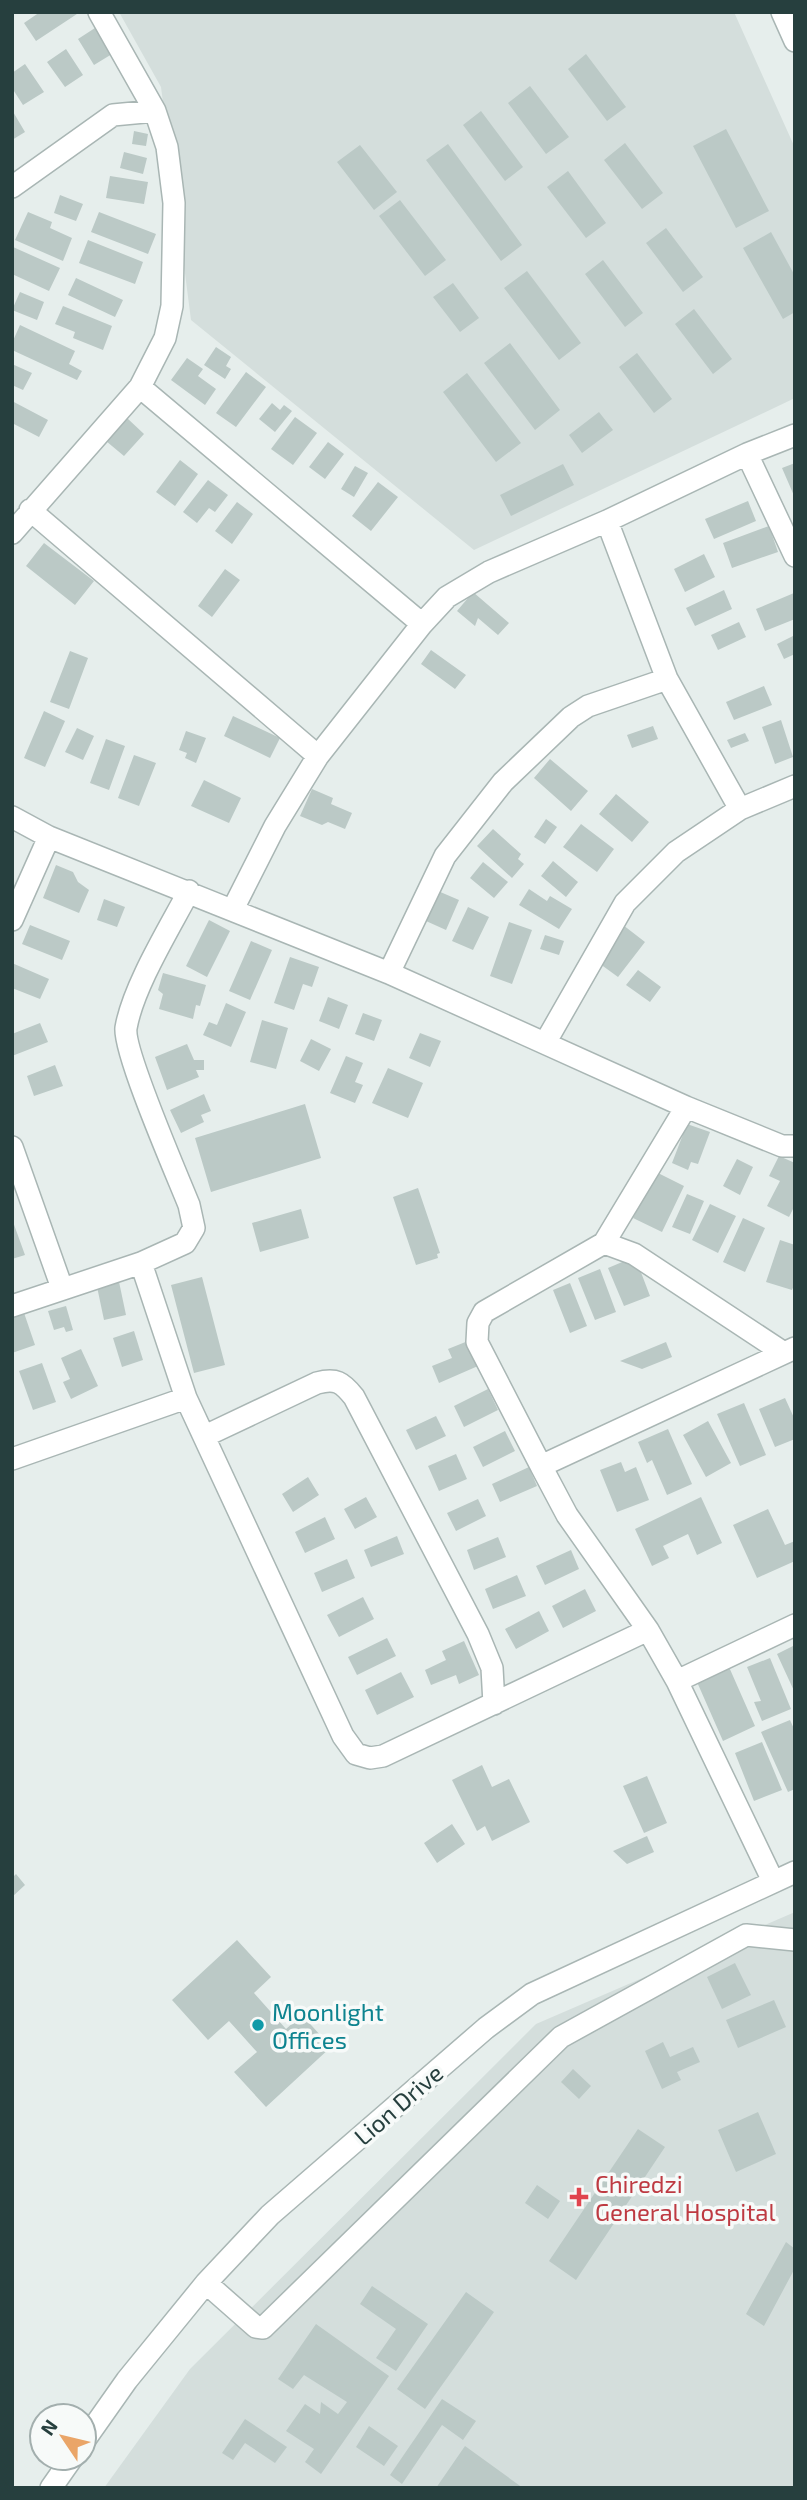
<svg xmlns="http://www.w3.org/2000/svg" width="807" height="2500" font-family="'Exo 2',sans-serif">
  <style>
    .built { fill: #d4dedc }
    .building { fill: #bbc9c6 }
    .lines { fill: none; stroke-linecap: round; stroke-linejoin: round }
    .minor-casing { stroke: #a9b6b4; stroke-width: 24 }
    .minor { stroke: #fff; stroke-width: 21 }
    .culture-dot { fill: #0f9aa8; stroke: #f7faf9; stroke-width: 2.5 }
    .health-dot { fill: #e0444e; stroke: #f7faf9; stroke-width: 2.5 }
    .labels { text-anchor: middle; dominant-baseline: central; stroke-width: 7; stroke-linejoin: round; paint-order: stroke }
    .culture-label { font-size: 24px; fill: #0d838f; stroke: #f7faf9; text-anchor: start }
    .street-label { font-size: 24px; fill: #263f3e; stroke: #f7faf9 }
    .health-label { font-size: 24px; fill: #be3a42; stroke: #f7faf9; text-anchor: start }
  </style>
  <rect width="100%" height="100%" fill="#e6eeec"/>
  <!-- built -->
  <path class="built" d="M119,12H734L795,148V398L474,550L191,320L161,87Z
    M795,1912V2488H104L190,2369L536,2024Z"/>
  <!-- building -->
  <path class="building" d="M40,12H80L36,41L24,23Z
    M95,28L112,54L94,65L78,39Z
    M66,49L83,75L65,87L47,62Z
    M586,54L626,107L607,121L568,69Z
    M25,64L44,92L23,105L12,88V73Z
    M530,86L569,137L546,154L508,103Z
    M12,110L25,132L12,140Z
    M481,111L523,167L505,181L463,125Z
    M726,129L769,211L736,228L693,146Z
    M134,131L148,134L146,146L132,144Z
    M625,143L663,193L642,209L604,160Z
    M448,144L522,245L501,261L426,160Z
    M360,145L397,192L374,210L337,162Z
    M124,152L147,158L143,174L120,168Z
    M568,171L606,223L586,238L547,187Z
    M110,176L148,182L144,204L106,198Z
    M60,195L83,204L76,221L54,213Z
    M400,200L446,260L425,276L379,216Z
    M28,212L52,222L50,228L72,238L63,261L15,240Z
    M99,212L156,234L148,254L91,232Z
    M666,228L703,277L683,292L646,243Z
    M771,232L795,276V312L783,319L743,248Z
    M88,240L143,262L135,284L79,263Z
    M13,247L60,268L49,291L12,274Z
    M603,260L643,313L625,327L585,274Z
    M527,271L581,343L559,360L504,288Z
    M76,278L123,300L115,317L68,295Z
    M453,283L479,318L460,332L433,297Z
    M20,292L44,302L37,320L12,310Z
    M63,306L112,326L103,350L73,338L75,332L55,324Z
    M694,309L732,359L713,374L675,324Z
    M20,325L75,351L69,364L82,371L77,380L12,350V343Z
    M510,343L560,410L535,430L484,363Z
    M216,347L231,357L226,366L231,369L225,379L204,365Z
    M637,353L672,399L654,413L619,367Z
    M187,358L203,369L198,376L216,389L205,405L171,380Z
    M12,364L32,373L23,390L12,385Z
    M246,372L266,387L236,427L216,413Z
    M467,373L521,443L496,462L443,392Z
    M12,401L48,420L39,437L12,423Z
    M272,403L280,410L284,405L292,411L275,432L259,419Z
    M599,412L613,430L582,453L569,435Z
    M295,417L317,433L293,465L271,449Z
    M127,418L144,434L124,456L106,441Z
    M328,442L344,454L325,479L309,467Z
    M180,460L198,474L175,506L156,492Z
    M795,463V498L782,468Z
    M563,464L574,485L511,516L500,495Z
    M355,466L368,473L354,497L341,489Z
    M208,480L228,495L215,512L209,508L197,523L183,512Z
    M378,482L398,497L371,531L352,516Z
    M748,501L756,521L714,539L705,519Z
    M237,502L253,514L232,544L215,531Z
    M769,526L778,552L732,568L723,543Z
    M44,543L94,581L75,605L26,566Z
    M704,554L715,577L685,592L674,569Z
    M225,569L240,580L212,617L198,606Z
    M724,590L732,609L695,626L686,608Z
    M473,592L509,623L498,635L478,618L475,626L457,611Z
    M794,593L795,619L765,631L756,609Z
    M739,622L746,637L718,650L711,635Z
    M795,635V654L784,659L777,644Z
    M431,650L466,675L455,689L421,664Z
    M70,651L88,658L69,709L50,702Z
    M764,686L772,705L734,720L726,702Z
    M44,711L65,721L45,767L24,758Z
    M233,716L280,738L270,758L224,736Z
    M781,720L793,757L775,764L762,727Z
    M653,726L658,739L632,748L627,735Z
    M77,728L94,736L83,760L65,752Z
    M186,731L206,738L196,763L185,758L187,753L179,750Z
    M745,733L749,741L731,748L727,740Z
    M106,739L125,746L109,790L90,783Z
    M134,755L156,763L139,806L118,798Z
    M550,759L588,791L571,811L534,778Z
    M204,780L241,798L229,823L191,806Z
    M312,789L333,798L331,804L352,813L345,829L328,822L322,825L300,816Z
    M616,794L649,822L632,842L599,814Z
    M546,819L557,827L545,844L534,837Z
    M581,824L614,849L597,872L563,847Z
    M493,829L521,854L518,859L524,864L512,878L477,846Z
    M553,861L578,882L566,897L541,876Z
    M483,862L508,882L494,898L470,878Z
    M56,865L73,872L78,882L89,890L79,913L43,898Z
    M529,889L547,901L550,896L572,909L559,929L519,905Z
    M438,891L459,900L446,930L426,921Z
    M104,899L125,907L117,927L97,920Z
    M468,907L489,917L473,950L452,941Z
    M209,920L230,931L207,977L186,966Z
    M509,922L532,930L512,984L490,976Z
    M30,925L70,941L62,960L22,944Z
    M623,925L645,942L618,977L596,961Z
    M545,935L564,941L559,955L540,949Z
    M251,941L272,950L250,1000L229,991Z
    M290,957L319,967L312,987L303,984L294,1010L274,1003Z
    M12,963L49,979L40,999L12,988Z
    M638,970L661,987L650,1002L626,985Z
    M163,973L206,985L200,1006L196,1005L193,1019L159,1009L163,994L158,990Z
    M328,997L348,1005L339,1029L319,1021Z
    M226,1003L246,1012L231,1047L203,1035L209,1022L217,1025Z
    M363,1013L382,1020L374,1041L355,1034Z
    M262,1020L288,1028L276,1069L250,1062Z
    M40,1023L48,1042L12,1056V1034Z
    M420,1033L441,1041L430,1067L409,1058Z
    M311,1039L331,1049L319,1071L300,1061Z
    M187,1044L194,1060H204V1070H196L199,1077L167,1090L155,1057Z
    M346,1056L363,1063L355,1082L363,1085L355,1103L330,1093Z
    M55,1065L63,1086L34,1096L27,1076Z
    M388,1068L423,1083L408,1118L372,1103Z
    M204,1094L211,1111L201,1115L204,1122L181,1133L170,1110Z
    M305,1104L321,1158L211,1192L195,1138Z
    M687,1124L710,1132L698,1164L691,1162L688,1170L672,1163Z
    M779,1156L795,1163V1205L789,1217L767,1206L780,1181L769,1176Z
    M737,1159L753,1167L740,1195L723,1186Z
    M656,1172L684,1186L662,1232L633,1218Z
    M418,1188L440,1253L437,1254L438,1258L416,1265L393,1197Z
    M687,1194L704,1201L690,1234L672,1227Z
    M710,1204L736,1216L718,1253L692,1240Z
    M301,1209L309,1238L260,1252L252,1223Z
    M743,1218L765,1228L745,1272L723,1262Z
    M12,1219L25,1255L12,1259Z
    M780,1240L795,1245V1283L792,1290L766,1282Z
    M634,1254L650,1296L624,1306L608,1268L627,1260Z
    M600,1269L616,1312L595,1320L578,1278Z
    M118,1277L126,1315L104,1320L96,1282Z
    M202,1277L225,1365L194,1373L171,1285Z
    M570,1283L587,1326L570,1333L553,1290Z
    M66,1306L73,1330L66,1332L64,1327L54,1330L48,1311Z
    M22,1307L35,1345L12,1353V1310Z
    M134,1331L143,1360L122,1367L113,1338Z
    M468,1341L478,1366L439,1383L432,1366L452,1358L448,1349Z
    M666,1342L672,1357L642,1369L620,1361Z
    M81,1349L98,1386L71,1399L63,1382L70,1379L61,1358Z
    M42,1363L56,1402L33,1410L19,1371Z
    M488,1389L498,1410L464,1427L454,1406Z
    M785,1398L795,1420V1439L775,1447L759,1409Z
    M744,1403L766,1455L740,1466L717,1414Z
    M436,1416L446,1436L416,1450L406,1430Z
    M708,1421L731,1463L706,1477L683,1435Z
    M668,1429L692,1484L667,1495L652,1460L647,1463L638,1442Z
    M505,1431L515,1451L483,1467L473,1447Z
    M456,1454L467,1479L439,1491L428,1466Z
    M621,1462L625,1472L636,1467L649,1500L617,1512L600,1470Z
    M529,1467L537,1486L500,1502L492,1484Z
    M308,1477L319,1495L293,1512L282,1494Z
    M366,1497L377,1517L355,1529L344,1509Z
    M701,1497L722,1543L697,1555L688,1534L663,1546L669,1558L652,1566L635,1529Z
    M478,1499L486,1516L456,1531L447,1513Z
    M768,1509L785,1545L795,1541V1561L757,1578L733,1525Z
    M325,1517L335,1539L305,1553L295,1532Z
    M397,1536L404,1554L371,1567L364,1550Z
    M498,1537L506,1557L474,1570L467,1550Z
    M571,1550L579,1569L545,1585L536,1566Z
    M347,1559L355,1578L322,1592L314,1573Z
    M517,1575L526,1596L493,1609L485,1589Z
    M585,1589L596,1611L563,1628L552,1606Z
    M363,1597L374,1619L339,1637L327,1615Z
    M539,1611L549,1631L516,1649L505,1629Z
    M387,1638L396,1656L357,1675L348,1657Z
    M464,1641L479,1675L459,1684L456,1675L431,1685L425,1670L446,1660L442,1651Z
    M795,1645V1693L777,1654Z
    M770,1658L791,1709L762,1721L754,1702L761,1701L747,1667Z
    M729,1667L755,1726L723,1741L697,1682Z
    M401,1672L414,1697L377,1715L365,1690Z
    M790,1720L795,1731V1789L788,1792L761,1732Z
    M762,1742L782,1790L754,1801L735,1753Z
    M482,1765L492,1787L509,1779L530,1822L492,1841L485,1826L477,1831L452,1780Z
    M647,1776L667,1823L644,1833L623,1786Z
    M452,1824L465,1844L437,1863L424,1843Z
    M647,1836L654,1852L627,1864L613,1851Z
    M16,1874L25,1885L12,1897V1878Z
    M237,1940L271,1977L254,1993L286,2029L302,2015L331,2047L266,2107L234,2072L257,2052L229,2021L208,2040L172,2000Z
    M735,1963L751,1995L722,2009L707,1977Z
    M774,2000L786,2027L738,2048L726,2020Z
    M663,2042L670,2057L693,2047L700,2062L677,2072L681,2080L662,2089L645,2051Z
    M573,2069L591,2086L579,2099L561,2082Z
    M758,2112L776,2154L736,2172L718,2130Z
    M638,2129L665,2147L576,2280L549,2261Z
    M537,2185L560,2201L548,2219L525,2203Z
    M786,2242L795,2249V2268L764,2326L746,2314Z
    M372,2286L428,2324L396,2371L376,2358L396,2329L360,2304Z
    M466,2292L494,2312L425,2409L397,2389Z
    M316,2324L389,2376L321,2474L305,2462L314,2449L286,2431L305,2404L320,2414L321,2402L338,2414L347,2402L304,2375L293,2389L278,2379Z
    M442,2399L476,2421L463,2440L442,2425L402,2484L390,2475Z
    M245,2419L287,2447L275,2463L245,2443L233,2460L222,2453Z
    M369,2426L398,2446L384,2466L356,2447Z
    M465,2446L523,2488H436Z"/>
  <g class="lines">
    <defs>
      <path id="minor" d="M782,12L795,41
        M12,187L113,115L155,111
        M140,387L422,624
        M747,454L795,556
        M30,510L318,756
        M607,521L667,679L740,809
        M12,533L140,387L165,338L172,306L174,203L167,147L155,111L99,12
        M12,817L49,837L389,973L686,1107L782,1146H795
        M233,909L275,826L318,756L422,624L447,597L489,572L607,521L747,454L795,435
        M12,920L49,837
        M389,973L445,856L503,782L571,717L588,706L667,679
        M545,1043L625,903L676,852L740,809L795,786
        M686,1107L604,1243L484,1312L478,1323L477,1342L541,1466L795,1348
        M12,1147L62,1288
        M604,1243L634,1254L784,1353
        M141,1263L186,1398L343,1736L356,1754L370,1758L383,1756L648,1630
        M12,1306L141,1263L185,1243L194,1228L189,1205C177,1175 123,1051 126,1028C133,987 169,929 189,891
        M205,1436L317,1383C336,1378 342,1382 354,1397L478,1634L492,1668L494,1704
        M12,1459L186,1398
        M541,1466L567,1515L648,1630L677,1681L773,1881
        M677,1681L795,1625
        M206,2283L256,2327L263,2328L561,2037L746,1935L795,1940
        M84,2441L127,2380L206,2283L270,2215L486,2028L532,1994L795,1872
        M51,2488L72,2458"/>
    </defs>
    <!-- minor casing -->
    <use href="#minor" class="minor-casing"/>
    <!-- minor -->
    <use href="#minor" class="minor"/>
  </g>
  <!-- markers -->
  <circle class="culture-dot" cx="258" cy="2025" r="7"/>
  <path class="health-dot" d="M575.5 2186.5h7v7h7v7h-7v7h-7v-7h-7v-7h7z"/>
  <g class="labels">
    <!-- culture labels -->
    <g class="culture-label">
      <text x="272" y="2011">Moonlight<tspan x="272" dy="28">Offices</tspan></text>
    </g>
    <!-- street labels -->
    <g class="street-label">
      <text transform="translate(398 2104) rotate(-41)">Lion Drive</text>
    </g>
    <!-- health labels -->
    <g class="health-label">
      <text x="595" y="2183">Chiredzi<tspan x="595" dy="28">General Hospital</tspan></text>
    </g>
  </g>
  <!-- border -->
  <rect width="807" height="2500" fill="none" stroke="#263f3e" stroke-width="28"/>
  <!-- north arrow -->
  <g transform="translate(63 2437) rotate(305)"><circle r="33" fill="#f7faf9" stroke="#a3afae" stroke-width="2"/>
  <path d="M0-5L12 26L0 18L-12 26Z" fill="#eaa568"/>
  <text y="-10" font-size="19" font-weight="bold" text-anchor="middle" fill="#263f3e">N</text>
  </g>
</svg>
